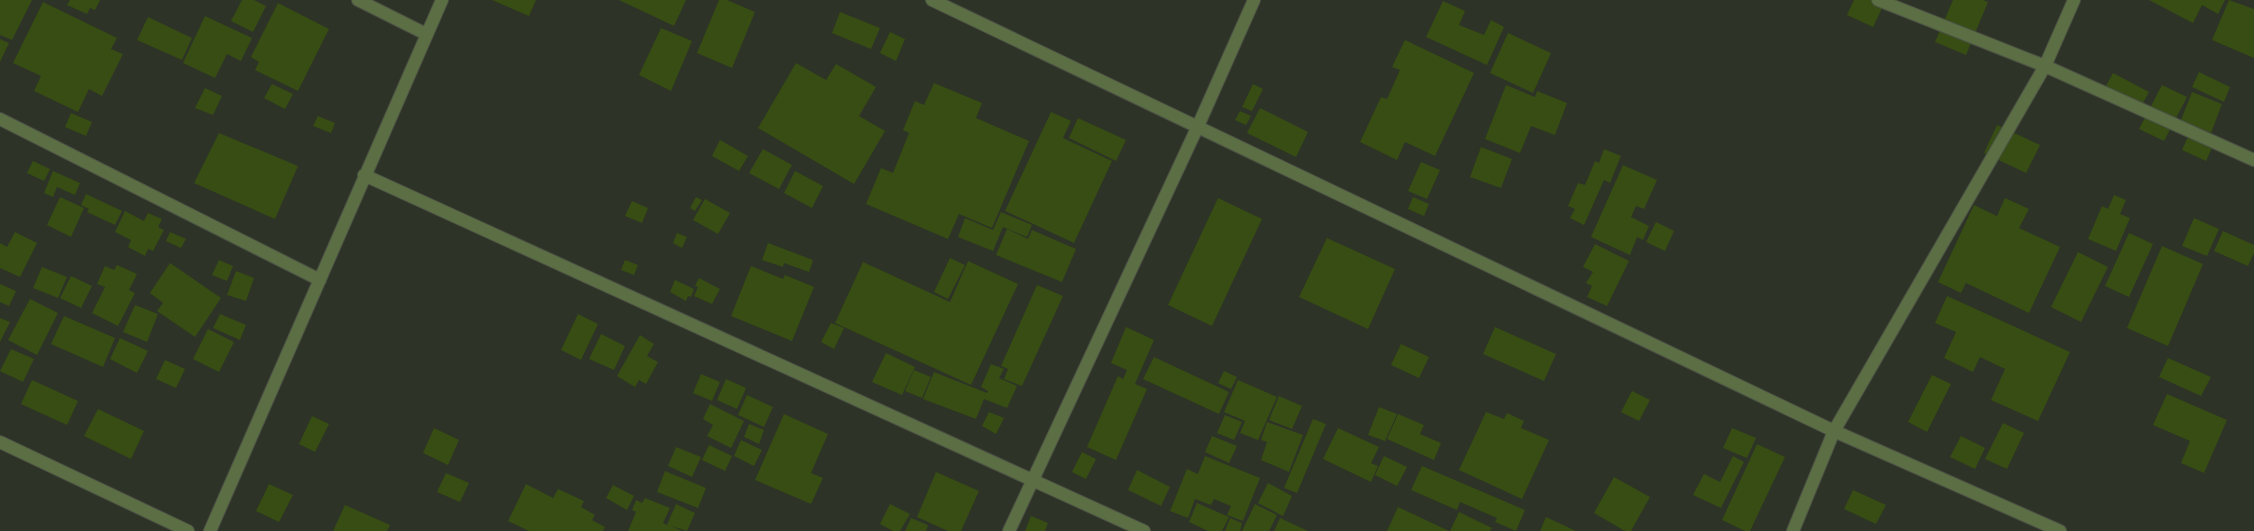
<svg xmlns="http://www.w3.org/2000/svg" width="2254" height="531" font-family="'Space Grotesk',sans-serif">
  <style>
    .building { fill: #374d13 }
    .lines { fill: none; stroke-linecap: round; stroke-linejoin: round }
    .minor-casing { stroke: #4b5144; stroke-width: 14 }
    .minor { stroke: #5c6e44; stroke-width: 12 }
  </style>
  <rect width="100%" height="100%" fill="#2d3326"/>
  <!-- building -->
  <path class="building" d="M0,0H32L12,40L0,35Z
    M70,0H100L95,10L90,8L87,14L67,5Z
    M242,0H254L266,6L253,32L231,21Z
    M492,0H536L529,16Z
    M619,0H686L674,26Z
    M719,0H727L755,12L732,68L697,53Z
    M1854,0H1886L1873,27L1847,15Z
    M1953,0H1983L1988,2L1966,55L1935,42Z
    M2149,0H2225L2218,14L2202,5L2193,23Z
    M2229,0L2254,9V58L2212,40Z
    M1443,1L1465,11L1459,25L1484,35L1491,20L1504,27L1487,65L1426,37Z
    M43,2L117,38L111,49L123,54L102,96L89,89L78,112L34,91L41,76L13,63Z
    M278,3L329,29L298,91L255,70L259,62L251,57Z
    M840,12L880,28L871,49L832,33Z
    M205,16L252,38L241,61L227,54L215,78L183,63Z
    M148,17L192,38L182,60L137,40Z
    M661,28L692,41L671,91L639,75Z
    M890,32L905,39L896,61L880,53Z
    M1508,33L1551,53L1533,93L1490,73Z
    M0,39L9,43L0,62Z
    M1405,40L1474,73L1435,156L1405,142L1397,160L1360,142L1381,97L1387,99L1400,70L1392,67Z
    M796,63L826,80L836,64L876,87L859,116L885,131L854,184L758,128Z
    M2199,72L2230,87L2224,102L2192,87Z
    M2113,73L2149,92L2137,114L2101,95Z
    M934,83L982,103L976,118L1029,141L992,228L959,214L948,239L866,204L881,168L893,173L909,133L903,130L915,101L924,105Z
    M272,84L293,94L285,109L264,98Z
    M1253,84L1263,89L1252,111L1242,107Z
    M1506,85L1535,97L1537,91L1567,103L1555,135L1531,126L1520,153L1485,139Z
    M2162,85L2187,97L2164,141L2139,129Z
    M205,88L222,96L213,115L195,108Z
    M2192,92L2222,104L2211,133L2181,120Z
    M1260,108L1308,132L1296,157L1247,133Z
    M1240,111L1251,116L1246,125L1235,120Z
    M1051,112L1071,121L1063,138L1112,161L1074,243L1005,211Z
    M71,113L92,122L86,136L65,127Z
    M318,116L335,123L331,133L313,126Z
    M1078,118L1126,140L1116,161L1069,138Z
    M1997,125L2040,145L2026,173L1984,153Z
    M2192,128L2216,139L2206,161L2182,150Z
    M219,133L298,166L275,219L194,183Z
    M720,140L748,156L739,171L712,156Z
    M1481,147L1512,159L1501,188L1470,177Z
    M763,149L792,165L779,189L749,173Z
    M1604,149L1621,156L1610,183L1604,180L1584,225L1570,218L1575,209L1568,206L1578,183L1585,185L1595,161L1599,163Z
    M33,161L50,169L44,181L27,173Z
    M1421,162L1440,170L1427,199L1408,191Z
    M1623,165L1657,180L1644,209L1636,206L1631,217L1649,226L1643,240L1637,237L1630,255L1591,237Z
    M53,171L80,183L75,195L57,187L53,197L44,193Z
    M795,171L823,186L812,208L784,193Z
    M86,194L122,211L115,225L87,212L89,209L81,205Z
    M2114,195L2126,200L2120,214L2130,218L2116,251L2088,239L2102,206L2108,209Z
    M60,197L84,208L71,237L47,225Z
    M696,197L702,200L695,211L690,208Z
    M1413,197L1429,204L1424,216L1408,209Z
    M1218,198L1262,219L1212,326L1168,305Z
    M2005,198L2029,209L2019,228L2060,247L2029,313L1966,283L1961,293L1938,282L1974,205L1997,216Z
    M705,199L730,213L718,234L693,220Z
    M632,201L648,208L642,223L625,216Z
    M125,211L144,221L148,213L162,219L158,227L164,230L153,251L148,249L145,256L128,247L131,240L115,232Z
    M1001,212L1032,225L1027,237L1003,227L993,251L958,237L965,218L993,230Z
    M2194,218L2219,229L2207,256L2182,246Z
    M1656,222L1674,231L1665,251L1646,242Z
    M1007,229L1028,239L1032,230L1076,249L1062,282L996,255Z
    M2223,231L2254,245V253L2248,266L2214,251Z
    M15,232L37,243L20,277L0,268V243L7,247Z
    M170,232L186,239L181,248L166,241Z
    M677,233L687,237L682,248L673,243Z
    M2129,233L2153,244L2129,297L2105,286Z
    M1327,238L1395,269L1368,329L1299,297Z
    M768,243L813,260L809,272L784,263L783,267L762,260Z
    M1595,244L1629,261L1607,306L1587,297L1592,286L1586,283L1593,272L1583,267Z
    M2162,246L2203,264L2168,346L2127,328Z
    M2078,252L2108,267L2081,322L2051,307Z
    M950,258L965,265L948,299L934,292Z
    M219,260L233,266L227,281L212,275Z
    M625,260L638,265L634,275L621,270Z
    M968,261L1018,284L971,385L835,323L863,262L950,302Z
    M170,263L221,298L195,337L157,311L163,303L150,293Z
    M117,265L137,274L129,290L135,293L118,326L92,313L105,287L97,284L105,266L114,270Z
    M751,266L783,279L785,275L814,287L792,341L731,316Z
    M42,267L67,277L58,298L33,288Z
    M236,271L254,278L246,301L227,295Z
    M71,276L92,286L81,308L60,298Z
    M699,278L720,289L712,304L694,296L698,287L695,286Z
    M675,280L694,289L691,297L688,296L686,301L670,292Z
    M0,284L16,291L9,306L0,302Z
    M1037,285L1063,296L1022,386L1004,379L1008,369L1001,366Z
    M1947,296L2070,352L2038,421L1991,400L2005,369L1980,357L1973,372L1944,358L1956,332L1935,323Z
    M30,299L58,313L37,355L8,340Z
    M135,305L158,314L147,342L123,332Z
    M220,314L246,325L240,340L213,328Z
    M578,314L598,324L581,360L561,350Z
    M64,316L115,338L103,367L51,344Z
    M0,318L10,322L0,342Z
    M831,323L844,328L834,349L821,342Z
    M1126,327L1154,340L1135,384L1147,389L1116,460L1087,447L1118,376L1123,379L1127,370L1111,363Z
    M1495,327L1556,354L1544,381L1483,354Z
    M208,329L234,342L219,372L193,359Z
    M601,334L625,346L614,370L589,359Z
    M640,335L654,344L647,356L658,362L646,384L639,380L635,387L617,376Z
    M120,338L148,351L137,373L110,359Z
    M1401,344L1429,357L1419,378L1391,365Z
    M11,349L34,359L23,382L0,371Z
    M886,353L915,367L902,395L872,382Z
    M1154,357L1229,392L1219,414L1143,379Z
    M2168,358L2211,377L2201,396L2159,377Z
    M165,360L185,369L176,388L156,379Z
    M991,364L1004,369L999,378L1017,386L1007,408L984,399L976,419L923,399L934,372L987,393L988,391L981,387Z
    M914,370L931,377L922,398L905,391Z
    M1224,371L1237,377L1231,389L1218,383Z
    M701,374L720,382L712,401L693,393Z
    M1932,375L1951,384L1927,432L1908,422Z
    M726,379L746,388L737,409L717,400Z
    M32,380L78,401L67,425L21,404Z
    M1238,380L1277,397L1258,440L1240,433L1245,421L1224,412Z
    M1632,391L1650,400L1639,421L1621,412Z
    M2167,394L2227,420L2204,473L2181,463L2190,441L2153,425Z
    M747,395L773,407L764,427L738,415Z
    M1279,396L1302,406L1292,429L1269,420Z
    M710,404L744,421L731,448L707,436L713,425L703,419Z
    M1379,407L1397,414L1385,441L1368,435Z
    M98,409L144,431L131,459L84,436Z
    M989,412L1004,418L996,434L982,426Z
    M1486,412L1504,419L1507,413L1524,421L1521,428L1549,440L1522,499L1459,470Z
    M784,414L828,434L811,473L823,478L811,504L755,480Z
    M1398,414L1424,425L1420,434L1441,443L1434,460L1387,439Z
    M1225,415L1242,422L1234,440L1217,433Z
    M312,416L329,424L315,452L299,444Z
    M1313,419L1326,424L1297,493L1284,488Z
    M1267,422L1303,435L1289,472L1261,460L1267,442L1261,440Z
    M2003,423L2024,433L2007,469L1985,459Z
    M749,424L764,430L759,444L744,437Z
    M434,428L459,440L448,465L423,453Z
    M1338,428L1379,447L1371,463L1378,466L1371,482L1323,459Z
    M1732,428L1756,438L1747,458L1723,448Z
    M1212,436L1237,446L1229,463L1205,452Z
    M1961,436L1985,448L1975,469L1950,457Z
    M741,440L762,450L754,466L734,456Z
    M1757,444L1785,457L1750,531H1745L1722,520Z
    M709,445L732,456L725,471L702,460Z
    M676,447L701,457L692,477L668,466Z
    M1082,452L1096,459L1086,479L1072,472Z
    M1205,456L1260,478L1243,521L1227,515L1231,506L1214,499L1211,505L1195,499L1188,518L1170,511L1187,469L1198,474Z
    M1384,456L1407,467L1397,486L1375,475Z
    M1733,456L1744,462L1721,508L1693,495L1704,474L1720,482Z
    M1422,466L1525,510L1516,531L1495,522L1497,518L1460,502L1457,510L1411,490Z
    M1137,470L1170,487L1161,506L1128,490Z
    M665,471L706,488L698,508L657,492Z
    M936,472L979,491L961,531H948L917,517Z
    M446,473L469,483L460,502L437,492Z
    M1614,477L1650,497L1631,531H1625L1594,513Z
    M1268,483L1292,496L1283,516L1258,503Z
    M269,484L293,495L279,522L256,511Z
    M526,484L553,498L558,489L584,501L581,507L595,515L592,520L605,527L603,531H529L508,521Z
    M613,485L634,496L627,510L606,498Z
    M1853,490L1886,505L1876,524L1844,509Z
    M645,498L670,508L663,523L667,525L676,504L695,513L687,531L671,526L682,531H628L636,512L632,510L636,500L642,503Z
    M1197,503L1229,517L1222,531H1208L1189,522Z
    M890,504L910,514L900,531H893L880,524Z
    M1255,504L1277,515L1269,531H1242Z
    M345,505L390,525L387,531H333Z
    M1398,507L1449,531H1387Z
    M1459,512L1492,528L1490,531H1450Z
    M1031,516L1048,523L1045,531H1025Z
    M1546,517L1576,531H1540Z
    M911,518L928,525L926,531H905Z
    M1230,518L1242,523L1240,531H1225Z
    M1280,518L1308,531H1274Z"/>
  <g class="lines">
    <defs>
      <path id="minor" d="M358,0L426,34
        M932,0L1834,431L2060,531
        M1878,0L2045,66L2254,160
        M0,119L320,280
        M364,175L1144,531
        M0,442L188,531
        M210,531L442,0
        M1009,531L1198,126L1254,0
        M1793,531L1834,431L2045,66L2074,0"/>
    </defs>
    <!-- minor casing -->
    <use href="#minor" class="minor-casing"/>
    <!-- minor -->
    <use href="#minor" class="minor"/>
  </g>
</svg>
